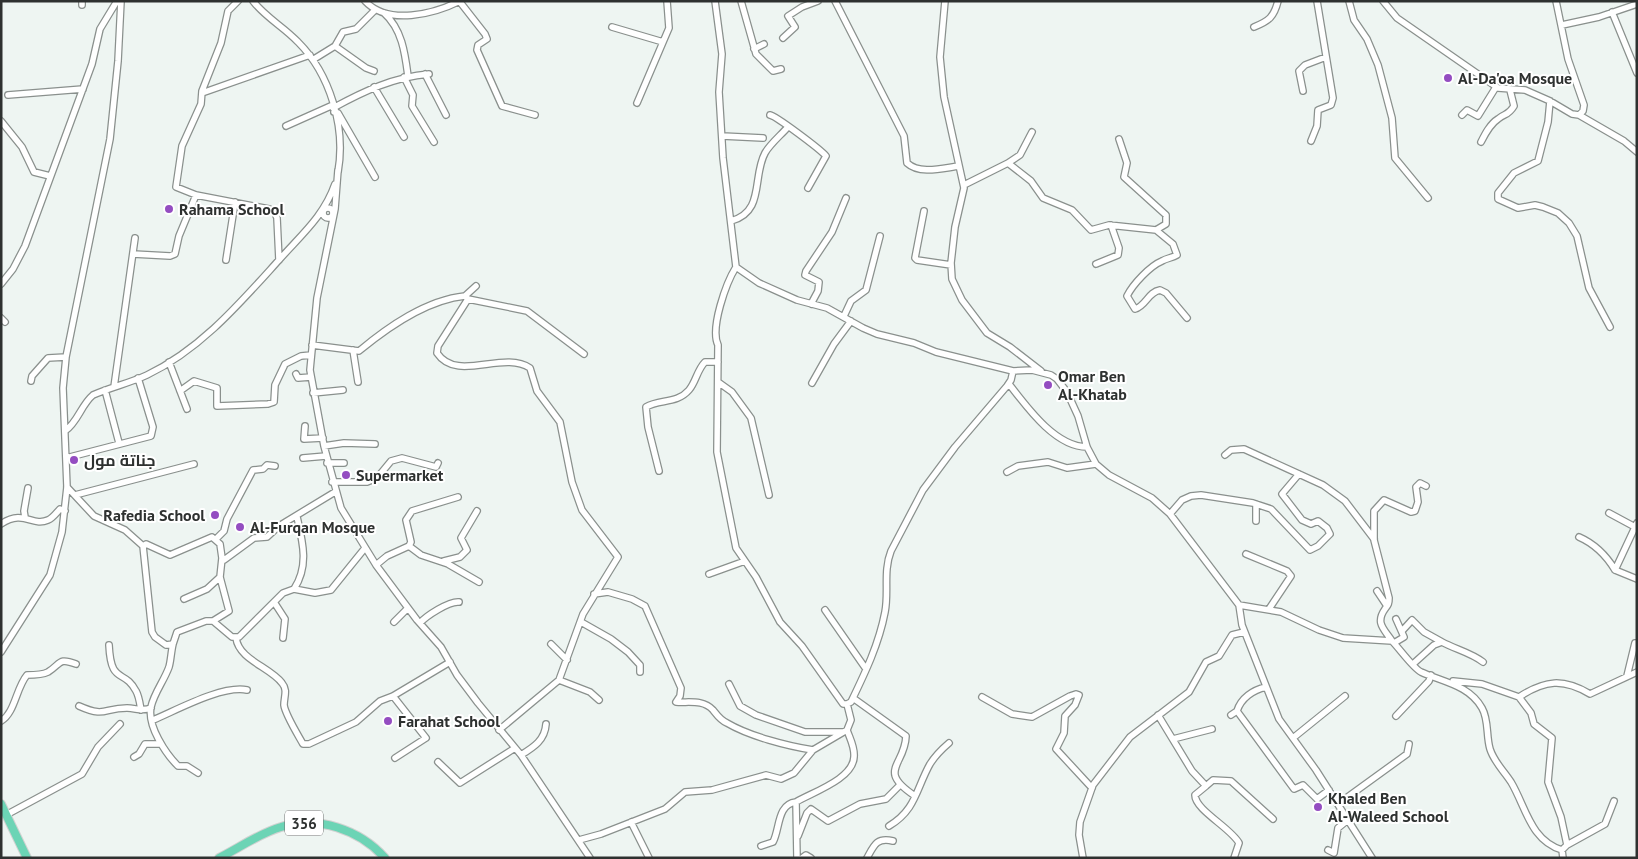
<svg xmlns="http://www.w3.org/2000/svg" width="1638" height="859" font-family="'PT Sans',Cairo,sans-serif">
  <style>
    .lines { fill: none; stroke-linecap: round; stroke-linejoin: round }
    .minor-casing { stroke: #8a908d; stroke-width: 8 }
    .major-casing { stroke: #d1d2d1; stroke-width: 10 }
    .minor { stroke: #fff; stroke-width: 5.5 }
    .major { stroke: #6cd4b5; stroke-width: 8 }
    .poi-dot { fill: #944dc1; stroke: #fff; stroke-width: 2 }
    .labels { text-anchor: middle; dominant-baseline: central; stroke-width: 4; stroke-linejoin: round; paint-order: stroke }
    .shield { fill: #fff; stroke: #6d6f6e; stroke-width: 1 }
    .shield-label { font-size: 15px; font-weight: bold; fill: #2e3130 }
    .poi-label { font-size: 16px; font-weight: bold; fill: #2e3130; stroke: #fff; text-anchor: start }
  </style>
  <rect width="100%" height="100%" fill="#eef5f2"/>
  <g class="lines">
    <defs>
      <path id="minor" d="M82,1V5
        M238,1L228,11L221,43L202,91L201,104L182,146L176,187L196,195L269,209L274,211L277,218L279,260
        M253,1C265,17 284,27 298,42C330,74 346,127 338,172
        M365,1C388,26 434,14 460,1
        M715,1L722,54L719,92L723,158L736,267L759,283L797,300L827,308L863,328L877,334L914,343L936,352L1013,371L1032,370L1051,375L1057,379L1067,392L1078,416L1087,447L1096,464L1109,475L1152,498L1170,514L1239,605L1242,625L1279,719L1316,770L1372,858
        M741,1L756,54L773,71L781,69
        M835,1L904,136L907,163C920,175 943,168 959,166
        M945,1L940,57L944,97L964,188L955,227L951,263L952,279L962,300L987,333L1010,347L1041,371
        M1349,1L1354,20L1367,39L1378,65L1392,118L1395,158L1428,198
        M1383,1L1397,18L1498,88L1525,90L1550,101L1572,114L1579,115L1583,111L1584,105L1568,59L1556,1
        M460,2L485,34L487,39L478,45L477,50L502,106L535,115
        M1612,12L1637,73
        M384,13C402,29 405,53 408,76
        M1562,25L1599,17L1637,4
        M612,27L663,42
        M1254,27C1269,21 1274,17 1278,1
        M783,38L795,27L788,16L802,7L818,1
        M335,46L366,68L374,71
        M754,49L764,44
        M314,59L335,46L343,32L356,29L375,10
        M425,74L446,115
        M404,77L413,95L412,106L434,142
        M374,87L404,137
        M1303,91L1299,71L1305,65L1326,57
        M202,93L310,55
        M8,95L83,89
        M1550,101L1548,122L1538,161L1514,173L1498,193V199L1518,208L1535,205L1543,207L1558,213L1569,223L1577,236L1589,288L1610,327
        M637,103L669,28L667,1
        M333,108C364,91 394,77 429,74
        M334,112L338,113L375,177
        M770,115C776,116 820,149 826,156L808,188
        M1462,115L1467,110L1478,116L1496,87
        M1579,115L1624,141L1637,152
        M1,121L22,147L34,172L50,176
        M286,126L333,105
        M722,136L763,138
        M1119,139L1127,163L1124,177L1166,215V224L1156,230
        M1311,141L1317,126L1318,110L1331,105L1333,98L1317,1
        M1481,142C1485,134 1490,124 1498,119C1505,113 1508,116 1514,106L1510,90
        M1008,163L1020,155L1032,132
        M338,170L335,209L317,298L310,370L324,446L341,508L376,565L417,620L441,647L457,675L478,703L521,755L590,858
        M964,185L1008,163L1031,181L1043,198L1072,210L1091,230L1109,225L1156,230L1173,244L1177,255C1172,258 1167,258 1162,261C1150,266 1133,284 1127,296L1135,309C1146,306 1148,292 1160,290L1166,293L1187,318
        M323 213a5 5 0 1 1 10 0a5 5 0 1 1-10 0Z
        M924,211L915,258L917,260L951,265
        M731,221C765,212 752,177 765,153C770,144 781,135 788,127
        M133,254L170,256L175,254L179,236L196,195
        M226,260L235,202
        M1096,264L1118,255L1119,248L1111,225
        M736,267C726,283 710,328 718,345L717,452L736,548L756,577L780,622L802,646L843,704H847
        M1,284L13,269L25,246L92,64L100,29L117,1
        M465,296L476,286
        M468,299L438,346L437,353C457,383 503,350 530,368L537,391L560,422L572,482L582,510L618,557L583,614L559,680L499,730
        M811,304L818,291L819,282L805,275L806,271L832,232L846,198
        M844,316L851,301L866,290L880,236
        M1,318L5,322
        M312,345L359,351C388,327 426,300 465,296L468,299L527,311L584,354
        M353,350L358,382
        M169,362L187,409
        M296,374L298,378L311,377
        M31,381L32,376L48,358L66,357
        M718,382L732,392L751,418L769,495
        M812,383L834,344L851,321
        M1009,384C1026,406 1055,447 1087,447
        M114,387L135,238
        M105,390L119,443
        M180,391L194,381L217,388V406L268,404L274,402L275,385L285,364L301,356L311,355
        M313,393L343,390
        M305,426L304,439L323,438
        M65,431C78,422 81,405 93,395C111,387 130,383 147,375C201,349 240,303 279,260C301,235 324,216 335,184
        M324,446L344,443L375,444
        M1225,455L1231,450L1244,449L1323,485L1345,501L1374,539
        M66,458L151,436L153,427L138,378
        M303,458L326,456
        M327,463H344
        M659,471L648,427L646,407C660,399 677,404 689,390C696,382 697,370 705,362H718
        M1007,472L1018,466L1048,462L1067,468L1096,464
        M332,482H367L377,478L391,461L402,458L436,467L438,463
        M67,487L94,516L125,530L143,546L152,632L155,637L166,645L173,644L177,632L206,621H213L232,637H239L283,593L294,589L315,593L331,590L365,548
        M75,495L194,464
        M1609,513L1635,527
        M1170,514L1182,500L1191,496L1201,495L1253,503L1271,509L1310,550L1318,546L1330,534L1327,528L1318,521L1311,524L1302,520L1282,494L1299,474
        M25,517L24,511L28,488
        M1256,521V504
        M1637,523L1615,570L1637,579
        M1,524C24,509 32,527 48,520C53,518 57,512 60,509L65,511
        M1579,537C1595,544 1606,555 1615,570
        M216,539L224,531L227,519L253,470L263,469L267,465L275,466
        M143,546L146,544L170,555L212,537L220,544L222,558L224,560L254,538L267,537L279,526L335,492
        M409,546L421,555L448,564L479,582
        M1246,554L1287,571L1291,576L1269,609
        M444,561L460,557L467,550L461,538L477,511
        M376,565L387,556L409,546L411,542L406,520L412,511L458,497
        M709,574L745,561
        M294,589C309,566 303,543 297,517
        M1377,591L1387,606
        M594,594L608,592L632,599L645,606L681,688L680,696L676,702C688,703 703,699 713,710C717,715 720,720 727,723C749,736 787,746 813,750
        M184,599L207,589L220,577
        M274,602L285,619L283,638
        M1239,605L1281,612L1319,630L1343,638L1392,641C1399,648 1413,668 1421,672C1443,682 1469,685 1482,708C1489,720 1486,736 1490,749C1494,762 1504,771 1511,782C1526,807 1530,840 1562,850
        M825,610L866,669
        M213,621L229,611L220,577L222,558
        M394,622L408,608
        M581,622L611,639L628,652L640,665V672
        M420,623C426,616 449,601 459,602
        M1402,631L1412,620L1424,632L1442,642
        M236,638C239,660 270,667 282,683C288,690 284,697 284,705C285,714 298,735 303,744H309L356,722L380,701L393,696L450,662
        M1392,641C1384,629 1375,623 1385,609C1388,605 1389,604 1389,598L1374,540V511L1384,500L1411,512L1415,511L1418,502L1416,487L1420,483L1426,486
        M1394,643L1404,637L1396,619
        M173,644C171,652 171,660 169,667C164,681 154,693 151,707C147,726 166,754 178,766H187L198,773
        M551,644L567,660
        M109,645C111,686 124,668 136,691C139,696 140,704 141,710
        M1,652L50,575L62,532L67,487L63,388L66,357L110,139L118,61L121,1
        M1413,664L1434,645L1442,642C1455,649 1472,653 1483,662
        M1627,676L1635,643
        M559,680L590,692L599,700
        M1453,681L1482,684L1519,697L1531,713L1534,724L1552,738L1548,782L1561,817L1567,845L1562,850
        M729,684L740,706L756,715L805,732H843
        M393,696L426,738L395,758
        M982,697L1012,714L1032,717L1070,696L1076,694L1079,695L1075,705L1065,716L1064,733L1056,749L1092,788
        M1519,697C1545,680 1563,678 1590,694L1637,672
        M853,698L906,736C905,766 876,770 915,796
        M847,704L851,702C865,673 879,644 885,612C889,592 883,571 891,551L923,490L955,447L1007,386L1011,380L1013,371
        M79,706C106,718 103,708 127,708C136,708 142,712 151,708
        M1237,711L1294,789L1303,785L1317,799L1329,790
        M1158,715L1192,771L1206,786L1195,795C1195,810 1231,828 1239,843L1234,858
        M1231,715L1237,711C1241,698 1253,690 1266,687
        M1396,716L1429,681L1431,675
        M153,720C177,710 222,685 247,690
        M1,721C15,713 16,688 27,675C33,675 42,675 48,672C61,664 58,657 76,664
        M1293,738L1345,696
        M1173,739L1212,729
        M521,755C534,747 545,740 546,724
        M134,757L139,754L145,744H161
        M438,762L460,783L515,748
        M1206,786L1213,780L1231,781L1273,819
        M1338,804L1407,754L1409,744
        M6,815L82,774L98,747L120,724
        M631,822L649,858
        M889,826C916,810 916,789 930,764C935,756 942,749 949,743
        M798,836L807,813L811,809L828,821L860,804L886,799L899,786
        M579,840L601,834L665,809L685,792L712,790L766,775L781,779L794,773L813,750L847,730
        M1567,845L1605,824L1614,801
        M761,846L773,842C780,829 777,804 796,802
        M1328,850L1334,853L1338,828L1349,819
        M1562,850L1563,858
        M797,858L796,802C813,792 853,779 854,757C855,747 850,739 847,730L851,720L847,704
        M802,858L806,855L811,858
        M867,858C874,845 877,837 893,841
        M1083,858L1079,835L1080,822L1093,785L1130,737L1189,692L1206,662L1219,656L1232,635L1244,632"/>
      <path id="major" d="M1,804L27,858
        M219,858C239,848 260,833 281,827C318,815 360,830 385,858"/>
    </defs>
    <!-- minor casing -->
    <use href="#minor" class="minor-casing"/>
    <!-- major casing -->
    <use href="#major" class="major-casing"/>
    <!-- minor -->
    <use href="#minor" class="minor"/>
    <!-- major -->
    <use href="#major" class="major"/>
  </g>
  <!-- markers -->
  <g class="poi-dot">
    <circle cx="1448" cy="78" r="5"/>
    <circle cx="169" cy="209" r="5"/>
    <circle cx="1048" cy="385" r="5"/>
    <circle cx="74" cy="460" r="5"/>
    <circle cx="346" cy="475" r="5"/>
    <circle cx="215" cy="515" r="5"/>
    <circle cx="240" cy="527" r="5"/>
    <circle cx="388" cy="721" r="5"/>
    <circle cx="1318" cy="807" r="5"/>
  </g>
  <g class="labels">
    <!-- shield labels -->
    <rect class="shield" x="285" y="810.5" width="38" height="25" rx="4"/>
    <g class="shield-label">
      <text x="304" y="823">356</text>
    </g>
    <!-- poi labels -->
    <g class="poi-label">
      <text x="1458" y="78">Al-Da'oa Mosque</text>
      <text x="179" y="209">Rahama School</text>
      <text x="1058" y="376">Omar Ben<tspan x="1058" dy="18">Al-Khatab</tspan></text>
      <text x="84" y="460">جناتة مول</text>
      <text x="356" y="475">Supermarket</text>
      <text x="205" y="515" text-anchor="end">Rafedia School</text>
      <text x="250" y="527">Al-Furqan Mosque</text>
      <text x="398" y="721">Farahat School</text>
      <text x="1328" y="798">Khaled Ben<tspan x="1328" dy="18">Al-Waleed School</tspan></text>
    </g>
  </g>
  <!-- border -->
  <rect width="1638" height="859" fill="none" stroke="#2e3130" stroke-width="5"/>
</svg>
